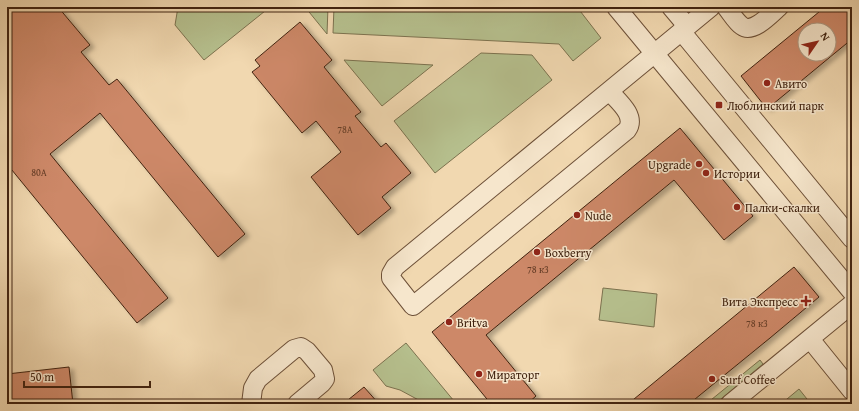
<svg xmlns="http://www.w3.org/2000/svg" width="859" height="411" font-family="'Gentium Book Plus',serif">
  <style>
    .green { fill: #b6c08e; stroke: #7c724f }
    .building { fill: #cd8867; stroke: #412310; fill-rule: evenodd; filter: url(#shadow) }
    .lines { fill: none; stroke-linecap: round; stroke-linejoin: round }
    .minor-casing { stroke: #6d5038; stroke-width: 20 }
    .minor { stroke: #f6e6cc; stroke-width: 18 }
    .poi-dot { fill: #8f2418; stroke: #f6e6cc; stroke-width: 1.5 }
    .labels { text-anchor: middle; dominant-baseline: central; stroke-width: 3; stroke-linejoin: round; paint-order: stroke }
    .number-label { font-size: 10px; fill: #643c26 }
    .poi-label { font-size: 12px; fill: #412310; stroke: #f6e6cc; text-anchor: start }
  </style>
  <defs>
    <filter id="shadow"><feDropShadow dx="4.5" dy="2.5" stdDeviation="2" flood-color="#0004"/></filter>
  </defs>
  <rect width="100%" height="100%" fill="#f1d8b0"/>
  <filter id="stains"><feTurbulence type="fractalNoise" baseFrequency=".005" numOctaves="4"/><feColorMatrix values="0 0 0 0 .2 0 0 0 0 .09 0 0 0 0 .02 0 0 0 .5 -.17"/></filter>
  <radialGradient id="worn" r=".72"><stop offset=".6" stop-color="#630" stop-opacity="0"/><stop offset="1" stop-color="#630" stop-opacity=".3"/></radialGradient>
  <!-- green -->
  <path class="green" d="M178,7H270L204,60L175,25Z
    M305,7H328L327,34Z
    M334,7H577L601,38L573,61L559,44L333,33Z
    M481,53L532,55L552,80L435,173L394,121Z
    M344,60L433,65L382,106Z
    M603,288L657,294L654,327L599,320Z
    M406,343L454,401L450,404H426L400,390L386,386L373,370Z
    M760,360L763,364L715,404H706Z
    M799,389L811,404H781Z"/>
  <!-- building -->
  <path class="building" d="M7,7H58L90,45L81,52L109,85L117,79L245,234L218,257L100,113L50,154L168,298L137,323L7,164Z
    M825,7H852V39L767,109L741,76ZM805,30H829V54H805Z
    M300,22L332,60L324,67L361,112L355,116L381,147L386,143L411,173L382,197L391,208L358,235L311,177L341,152L316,121L302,133L252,72L260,66L255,60Z
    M680,128L753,216L724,240L674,180L486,335L536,396L527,404H491L432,332Z
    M794,267L819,297L770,338L689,404H628Z
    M69,367L73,404H7V374Z
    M364,387L379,404H343Z"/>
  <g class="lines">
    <defs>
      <path id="minor" d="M616,7L852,292
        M671,7L687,26
        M726,7C731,13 736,22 742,26C753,34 771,14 779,7
        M681,31L852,239
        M609,91C618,101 637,116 627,130L413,306L391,278V274L395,267Z
        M609,91L711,7
        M810,339L852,391
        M251,404L253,388L258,379L294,349L301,347L307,351L323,370L325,379L322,383L297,404
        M730,404L852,304"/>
    </defs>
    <!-- minor casing -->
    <use href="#minor" class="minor-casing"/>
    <!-- minor -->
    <use href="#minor" class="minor"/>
  </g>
  <!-- markers -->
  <g class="poi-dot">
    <circle cx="767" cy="83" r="4"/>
    <rect x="715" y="101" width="8" height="8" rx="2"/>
    <circle cx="699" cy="164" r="4"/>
    <circle cx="706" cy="173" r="4"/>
    <circle cx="737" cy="207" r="4"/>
    <circle cx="577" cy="215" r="4"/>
    <circle cx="537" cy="252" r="4"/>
    <path d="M804 295h4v4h4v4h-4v4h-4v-4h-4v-4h4z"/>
    <circle cx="449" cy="322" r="4"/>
    <circle cx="479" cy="374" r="4"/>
    <circle cx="712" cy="379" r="4"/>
  </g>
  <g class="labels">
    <!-- number labels -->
    <g class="number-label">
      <text x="345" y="129">78А</text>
      <text x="39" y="172">80А</text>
      <text x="538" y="269">78 к3</text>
      <text x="757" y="323">78 к3</text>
    </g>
    <!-- poi labels -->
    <g class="poi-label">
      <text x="775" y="83">Авито</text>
      <text x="727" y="105">Люблинский парк</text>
      <text x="691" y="164" text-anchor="end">Upgrade</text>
      <text x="714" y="173">Истории</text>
      <text x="745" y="207">Палки-скалки</text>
      <text x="585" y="215">Nude</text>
      <text x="545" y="252">Boxberry</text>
      <text x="798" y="301" text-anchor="end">Вита Экспресс</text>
      <text x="457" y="322">Britva</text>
      <text x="487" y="374">Мираторг</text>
      <text x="720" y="379">Surf Coffee</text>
    </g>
  </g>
  <!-- margin -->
  <rect width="859" height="411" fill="none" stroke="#f1d8b0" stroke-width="24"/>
  <rect x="8" y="8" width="843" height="395" fill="none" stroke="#412310" stroke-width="2"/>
  <rect x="12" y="12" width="835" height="387" fill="none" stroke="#412310"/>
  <!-- north arrow -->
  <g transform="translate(817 42) rotate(56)"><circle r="19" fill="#f6e6cc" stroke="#ae9881"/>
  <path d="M0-3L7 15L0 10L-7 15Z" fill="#8f2418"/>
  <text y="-6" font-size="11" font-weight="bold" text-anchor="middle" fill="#412310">N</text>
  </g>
  <!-- scale -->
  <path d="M24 381v6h126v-6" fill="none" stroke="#412310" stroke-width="2"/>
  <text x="30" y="381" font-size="12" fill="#412310" stroke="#f6e6cc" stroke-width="3" paint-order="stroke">50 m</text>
  <rect width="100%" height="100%" filter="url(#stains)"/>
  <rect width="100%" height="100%" fill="url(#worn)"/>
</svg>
